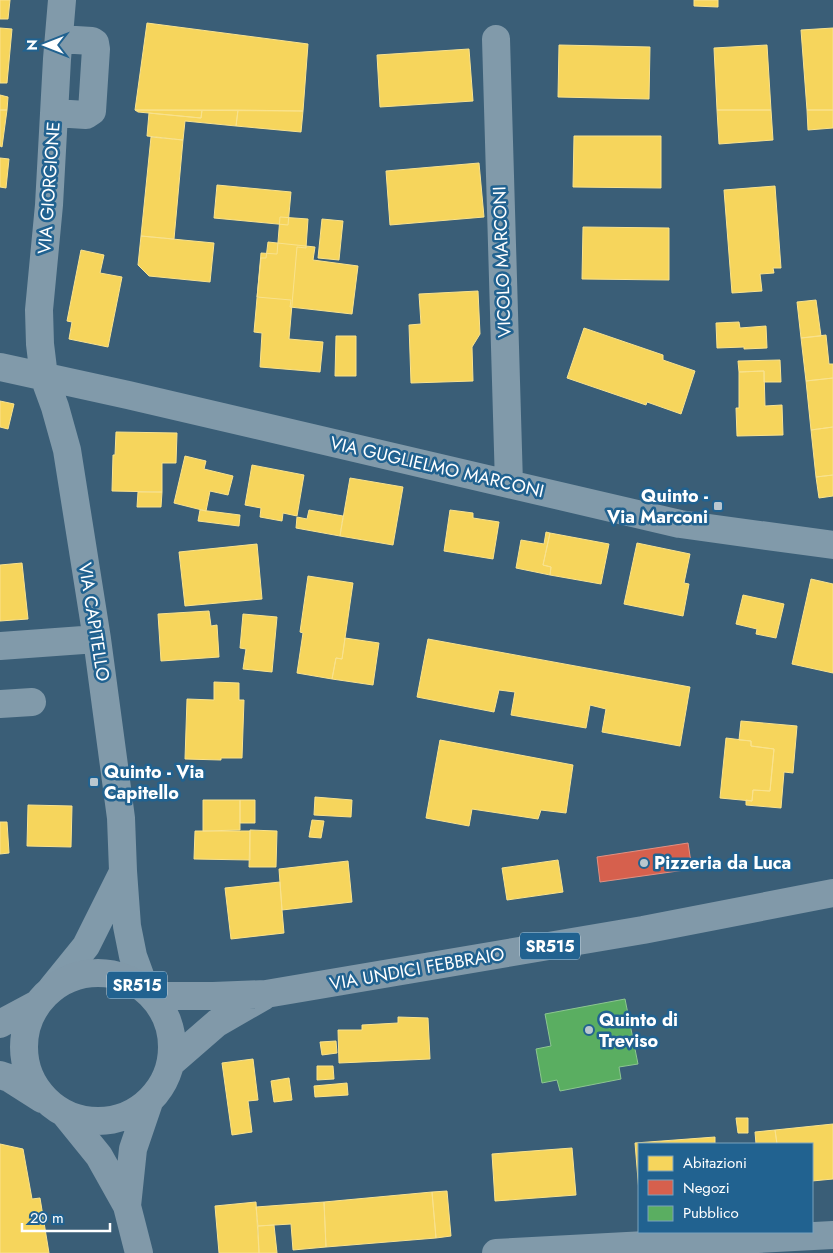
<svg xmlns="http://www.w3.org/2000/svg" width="833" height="1253" font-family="Jost,sans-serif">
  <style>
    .homes { fill: #f6d55c; stroke: #f9e28d }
    .shops { fill: #d6604d; stroke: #e29082 }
    .public { fill: #5aae61; stroke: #8cc690 }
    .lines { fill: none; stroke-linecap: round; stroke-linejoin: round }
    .minor { stroke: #819aaa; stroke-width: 28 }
    .major { stroke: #8199a9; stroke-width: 28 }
    .poi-dot { fill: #bac7cf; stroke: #216290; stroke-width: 2 }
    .labels { text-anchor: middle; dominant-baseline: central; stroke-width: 5; stroke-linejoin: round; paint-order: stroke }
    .shield { fill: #216290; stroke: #bcd0de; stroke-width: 1 }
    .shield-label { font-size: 16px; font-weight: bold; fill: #fff }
    .street-label { font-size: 18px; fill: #fff; stroke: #216290 }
    .poi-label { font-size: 18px; font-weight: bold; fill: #fff; stroke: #216290; text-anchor: start }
  </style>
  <rect width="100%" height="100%" fill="#3a5e77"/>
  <!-- homes -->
  <path class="homes" d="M0,0H10L8,19H0Z
    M694,0H718V7L694,6Z
    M147,23L308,44L303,111L135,110Z
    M0,28L12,29L7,83H0Z
    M833,28V110H807L801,30Z
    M559,45L650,47L649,99L558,97Z
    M767,45L771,110H717L714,48Z
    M469,49L473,101L380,107L377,55Z
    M0,95L8,97L7,110H0Z
    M0,110H7L2,147L0,146Z
    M135,110H202L201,118L138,112Z
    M202,110H238L236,126L185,121L183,140L147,136L149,113L201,118Z
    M238,110L303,111L301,132L236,126Z
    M717,110H771L773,140L719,144Z
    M807,110H833V128L808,130Z
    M574,136H661V188L573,187Z
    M151,137L183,140L174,239L141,236Z
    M0,158L9,159L6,188L0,187Z
    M479,163L484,217L390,225L386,171Z
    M217,185L291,192L288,225L214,218Z
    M775,186L781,268H773L774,273L760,274L762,291L732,293L724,190Z
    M280,217L308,219L306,248L297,247L289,339L323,342L320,372L260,367L262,333L254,332L261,253L277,254Z
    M322,219L343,221L339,260L318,258Z
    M583,227L669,228V280L582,279Z
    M141,236L214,243L210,282L149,276L138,265Z
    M268,242L315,247L313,260L358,266L352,314L290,307L291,300L257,297L261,258H266Z
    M81,250L104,255L100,273L122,277L108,347L69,339L72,322L67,321Z
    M478,291L480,334L472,347L473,381L411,383L409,325L421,324L419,294Z
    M816,300L821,336L801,338L797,302Z
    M739,322L740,328L766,326L767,348L744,349V347L717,348L716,323Z
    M584,328L663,355V360L695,371L681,414L647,402L646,405L567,378Z
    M826,335L829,364H833V378L806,381L801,338Z
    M336,336H356V376H335Z
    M780,360L781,382H764V371L739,372L738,361Z
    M764,371L765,406L782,405L783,435L737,436L736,408H739V372Z
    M833,378V427L811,430L806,381Z
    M0,401L14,404L8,429L0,427Z
    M833,427V475L816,477L811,430Z
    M116,432L177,433L176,463H162V492L112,491L113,455H115Z
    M185,456L206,461L204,469L233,476L228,495L210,491L206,511L174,503Z
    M252,465L304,475L297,516L283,513L282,521L260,517L261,508L245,505Z
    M833,475V496L819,498L816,477Z
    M350,478L403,487L393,545L340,536Z
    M138,492H162L161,507H137Z
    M200,510L240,515L239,526L198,521Z
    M309,510L343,516L340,536L296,528L297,517L307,519Z
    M450,510L473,513V518L499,522L493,559L444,551Z
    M546,532L550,533L543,565L551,567L550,575L516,568L521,540L544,544Z
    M550,533L609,544L601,584L550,575L551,567L543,565Z
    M637,543L690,554L684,583L689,584L683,616L624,604Z
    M257,544L262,599L185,606L179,552Z
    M22,563L28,619L0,621V565Z
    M308,576L353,583L342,659L336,658L332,679L297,673L303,633L300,632Z
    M811,579L833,584V673L792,664Z
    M743,595L784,604L776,638L756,634L757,629L736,624Z
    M209,611L211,626L217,625L219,657L161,661L158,614Z
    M243,614L277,617L272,672L243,669L246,649L240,648Z
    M345,638L379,643L373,685L332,679L336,658L342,659Z
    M428,639L690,687L680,746L602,732L606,709L590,705L586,728L511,715L515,692L499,690L494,712L417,697Z
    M214,682L239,683V700H244L242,758H221V760L185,759L187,699L214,700Z
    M741,721L797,726L793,773L784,772L781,808L746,805V800L752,801L753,790L770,791L774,749L751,746V741L739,740Z
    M726,738L751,741V746L774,749L770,791L753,790L752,801L720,798Z
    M440,740L573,765L566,813L541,810L538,819L472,809L469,826L426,818Z
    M315,797L352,800L351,817L314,815Z
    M203,800H240V830L203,831Z
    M240,800H255V823H240Z
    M28,805L72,806L71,847L27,846Z
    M312,820L324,821L321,838L309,837Z
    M0,822H7L9,853L0,854Z
    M250,830L277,831L276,867H249Z
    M195,831H250V860L194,859Z
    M558,860L563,892L507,900L502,868Z
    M348,861L352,902L282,910L279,869Z
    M280,882L282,910L284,933L231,939L225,888Z
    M398,1017L428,1018L430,1059L339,1063L338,1030H362V1025L398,1023Z
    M336,1041L337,1053L322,1055L320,1042Z
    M253,1059L258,1100L248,1101L252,1132L232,1135L222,1063Z
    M317,1066H333L334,1079L317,1080Z
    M289,1078L292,1100L274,1102L271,1081Z
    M347,1083L348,1095L315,1097L314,1086Z
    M736,1118H748V1133H738Z
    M833,1124V1179L812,1181V1144H777L775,1130Z
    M775,1130L777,1144H756L755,1132Z
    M715,1137V1144H639V1192L635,1143Z
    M0,1144L23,1149L32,1199L40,1198L49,1253H0Z
    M572,1148L576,1195L495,1201L492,1154Z
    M447,1191L451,1236L436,1238L432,1192Z
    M432,1192L436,1238L326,1247L324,1202Z
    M256,1202L259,1253H219L215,1206Z
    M324,1202L326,1247L293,1250L291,1224L258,1226L256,1207Z
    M274,1225L277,1253H259L258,1226Z"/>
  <!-- shops -->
  <path class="shops" d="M688,843L692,869L600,882L597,857Z"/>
  <!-- public -->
  <path class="public" d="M625,999L638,1064L619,1067L621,1079L560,1091L557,1080L542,1083L536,1049L551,1046L545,1014Z"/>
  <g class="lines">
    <!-- minor -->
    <path class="minor" d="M62,0L57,59L49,205L39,310L40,344L44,377L55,407L67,450L97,639L121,818L123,871L127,926L133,956L145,989
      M496,39L509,484
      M54,113L86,115L92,111L96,49L95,43L92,41L59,39
      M0,367L128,395L680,524L833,545
      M0,646L97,639
      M0,704L32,702
      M52,988L86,946L123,872
      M496,1253L833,1235"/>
    <!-- major -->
    <path class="major" d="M24 1047a74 74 0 1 1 148 0a74 74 0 1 1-148 0Z
      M153,996H213L266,994L643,930L833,893
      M0,1024L37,1004
      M171,1063L217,1023L264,996
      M0,1075L9,1078L42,1099
      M65,1114L99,1156L127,1206L139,1253
      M127,1206L133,1149L149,1102"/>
  </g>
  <!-- markers -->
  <g class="poi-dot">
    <rect x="713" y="501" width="10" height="10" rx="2.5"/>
    <rect x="89" y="777" width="10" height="10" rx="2.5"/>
    <circle cx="644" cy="863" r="5"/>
    <circle cx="589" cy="1030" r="5"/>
  </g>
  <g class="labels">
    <!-- shield labels -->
    <g class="shield">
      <rect x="520" y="932.5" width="60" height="27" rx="4"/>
      <rect x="107" y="971.5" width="60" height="27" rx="4"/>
    </g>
    <g class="shield-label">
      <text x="550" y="946">SR515</text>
      <text x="137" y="985">SR515</text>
    </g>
    <!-- street labels -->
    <g class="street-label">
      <text transform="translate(49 188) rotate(-86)">VIA GIORGIONE</text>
      <text transform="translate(502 262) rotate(-92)">VICOLO MARCONI</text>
      <text transform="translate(437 467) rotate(13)">VIA GUGLIELMO MARCONI</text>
      <text transform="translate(94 622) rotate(81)">VIA CAPITELLO</text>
      <text transform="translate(417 969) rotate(-10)">VIA UNDICI FEBBRAIO</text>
    </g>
    <!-- poi labels -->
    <g class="poi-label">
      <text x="708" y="496" text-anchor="end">Quinto -<tspan x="708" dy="21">Via Marconi</tspan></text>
      <text x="104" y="772">Quinto - Via<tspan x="104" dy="21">Capitello</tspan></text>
      <text x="654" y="863">Pizzeria da Luca</text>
      <text x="599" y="1020">Quinto di<tspan x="599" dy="21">Treviso</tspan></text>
    </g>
  </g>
  <!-- legend -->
  <rect x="638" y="1143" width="175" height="90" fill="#216290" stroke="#7aa1bc"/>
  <rect x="648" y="1156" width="25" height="15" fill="#f6d55c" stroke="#7aa1bc"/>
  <text x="683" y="1168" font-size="15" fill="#ffffff">Abitazioni</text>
  <rect x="648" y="1180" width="25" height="15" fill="#d6604d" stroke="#7aa1bc"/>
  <text x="683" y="1193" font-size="15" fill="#ffffff">Negozi</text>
  <rect x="648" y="1206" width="25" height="15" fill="#5aae61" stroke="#7aa1bc"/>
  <text x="683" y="1218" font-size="15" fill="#ffffff">Pubblico</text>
  <!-- north arrow -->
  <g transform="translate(45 45) rotate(270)" stroke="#216290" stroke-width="4" paint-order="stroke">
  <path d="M0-4L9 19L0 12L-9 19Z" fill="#ffffff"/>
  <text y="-8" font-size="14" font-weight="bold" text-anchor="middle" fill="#ffffff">N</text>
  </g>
  <!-- scale -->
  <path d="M22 1223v8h88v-8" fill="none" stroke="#ffffff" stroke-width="2.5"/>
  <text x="30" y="1223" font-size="15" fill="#ffffff" stroke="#216290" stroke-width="4" paint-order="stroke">20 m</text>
</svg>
